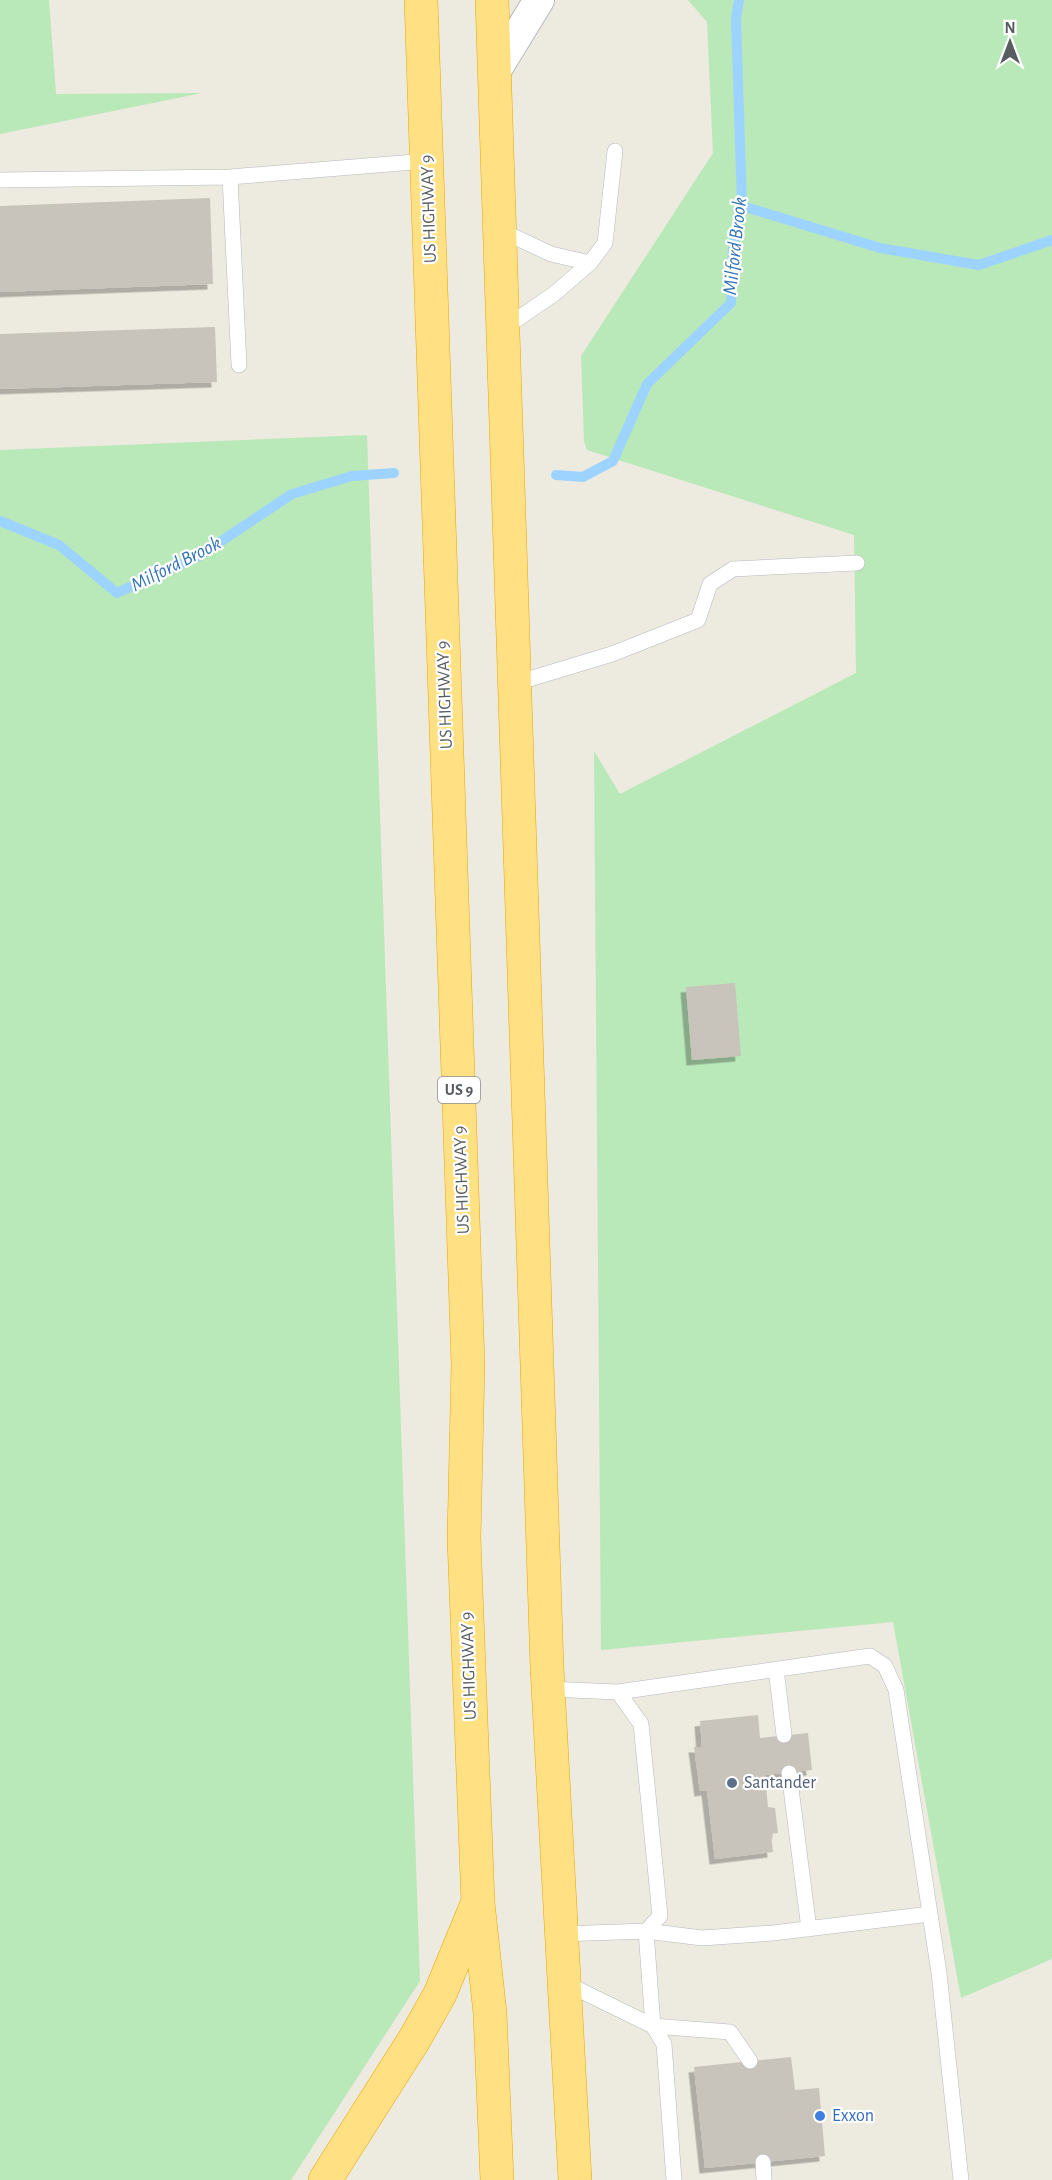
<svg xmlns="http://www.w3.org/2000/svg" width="1052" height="2180" font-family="'Alegreya Sans',sans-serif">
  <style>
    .green { fill: #b9e8b9 }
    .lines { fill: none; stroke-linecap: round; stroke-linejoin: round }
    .stream { stroke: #9dd4ff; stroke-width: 10 }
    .building { fill: #c8c4bc; filter: url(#shadow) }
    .lane-casing { stroke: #b5b8be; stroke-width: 16 }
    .street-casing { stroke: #b5b8be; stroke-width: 32 }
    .highway-casing { stroke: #eca400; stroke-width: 34 }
    .lane { stroke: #fff; stroke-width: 15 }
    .street { stroke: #fff; stroke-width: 30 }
    .highway { stroke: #ffe184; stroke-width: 33 }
    .service-dot { fill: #5c6f8a; stroke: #fff; stroke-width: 2 }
    .shop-dot { fill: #3f7fe0; stroke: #fff; stroke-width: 2 }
    .labels { text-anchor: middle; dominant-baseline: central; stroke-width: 4.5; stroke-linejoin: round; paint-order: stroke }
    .shield { fill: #fff; stroke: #8a8e91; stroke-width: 1.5 }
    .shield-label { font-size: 16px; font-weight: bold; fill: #585d62 }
    .street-label { font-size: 18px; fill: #585d62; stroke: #fff }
    .service-label { font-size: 18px; fill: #4e5e75; stroke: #fff; text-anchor: start }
    .shop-label { font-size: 18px; fill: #366cbe; stroke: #fff; text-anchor: start }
    .water-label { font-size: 20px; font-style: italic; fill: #3273b9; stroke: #fff }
  </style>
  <defs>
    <filter id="shadow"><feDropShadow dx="-5.5" dy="5.5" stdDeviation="0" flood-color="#0004"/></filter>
  </defs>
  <rect width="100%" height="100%" fill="#edeadf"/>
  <!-- green -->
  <path class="green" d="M0,0H49L56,94L202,93L0,134Z
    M688,0H1052V1959L961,1998L893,1622L601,1650L594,751L620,794L856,673L854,535L587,450L584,441L581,356L713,153L707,22Z
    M367,435L420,1981L291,2180H0V450Z"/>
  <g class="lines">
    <!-- stream -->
    <path class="stream" d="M742,206L880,248L979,265L1052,240
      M556,475L583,477L613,461L647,384L731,303L733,248L742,206L736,18L739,0
      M0,521L59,545L117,593L199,556L292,494L352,476L394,473"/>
  </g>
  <!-- building -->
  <path class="building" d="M210,198L213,284L0,292V206Z
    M215,327L217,382L0,389V334Z
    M735,983L741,1056L692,1060L686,987Z
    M758,1715L760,1738L808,1733L812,1770L765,1775L768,1807L775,1808L778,1833L771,1834L773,1852L715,1859L707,1790L700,1791L694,1747H702L700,1721Z
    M791,2057L795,2090L819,2088L825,2156L705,2168L694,2067Z"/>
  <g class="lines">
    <defs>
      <path id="lane" d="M230,177L239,365
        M0,180L230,177L427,161
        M500,230L551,254L590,263L554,294L504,328
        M590,263L605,243L615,151
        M516,683L612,654L698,620L710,584L733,569L857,563
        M776,1669L784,1735
        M548,1689L618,1692L870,1656L885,1666L896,1690L939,1973L961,2180
        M618,1692L641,1724L660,1916L646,1931L653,2026L664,2044L674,2180
        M789,1773L809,1929
        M561,1934L646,1931L702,1938L773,1933L930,1914
        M563,1982L653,2026L730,2032L750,2061
        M763,2162L764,2180"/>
      <path id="street" d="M495,72L539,0"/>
      <path id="highway" d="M421,0L468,1364L464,1538L478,1903L490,2013L497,2180
        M492,0L547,1668L575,2180
        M325,2180L414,2040L440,1994L477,1904"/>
    </defs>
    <!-- lane casing -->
    <use href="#lane" class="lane-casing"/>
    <!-- street casing -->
    <use href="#street" class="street-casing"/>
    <!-- highway casing -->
    <use href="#highway" class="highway-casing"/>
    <!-- lane -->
    <use href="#lane" class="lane"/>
    <!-- street -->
    <use href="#street" class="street"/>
    <!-- highway -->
    <use href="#highway" class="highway"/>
  </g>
  <!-- markers -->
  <circle class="service-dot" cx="732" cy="1783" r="6"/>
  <circle class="shop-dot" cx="820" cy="2116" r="6"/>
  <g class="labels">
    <!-- shield labels -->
    <rect class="shield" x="438" y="1077" width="42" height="26" rx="4.5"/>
    <g class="shield-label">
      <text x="459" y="1090">US 9</text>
    </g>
    <!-- street labels -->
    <g class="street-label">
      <text transform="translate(429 209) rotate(-92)">US HIGHWAY 9</text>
      <text transform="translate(445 695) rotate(-92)">US HIGHWAY 9</text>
      <text transform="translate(462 1180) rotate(-92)">US HIGHWAY 9</text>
      <text transform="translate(469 1666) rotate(-92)">US HIGHWAY 9</text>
    </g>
    <!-- service labels -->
    <g class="service-label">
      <text x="744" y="1783">Santander</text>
    </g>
    <!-- shop labels -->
    <g class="shop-label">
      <text x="832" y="2116">Exxon</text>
    </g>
    <!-- water labels -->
    <g class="water-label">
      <text transform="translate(735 246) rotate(-84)">Milford Brook</text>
      <text transform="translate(176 564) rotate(-27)">Milford Brook</text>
    </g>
  </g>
  <!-- north arrow -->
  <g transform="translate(1010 42)" stroke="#ffffff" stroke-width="4.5" paint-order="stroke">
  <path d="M0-4.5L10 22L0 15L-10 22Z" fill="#585d62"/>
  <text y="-9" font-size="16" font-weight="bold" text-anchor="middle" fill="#585d62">N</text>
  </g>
</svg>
